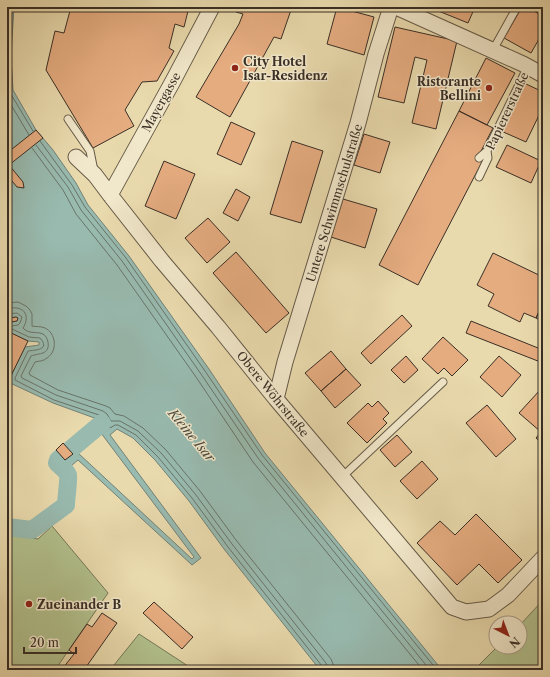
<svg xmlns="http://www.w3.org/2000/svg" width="550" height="677" font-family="'Libre Caslon Text',serif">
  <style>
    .green { fill: #b2c18d; stroke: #76785a }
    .water { fill: #98baaf; stroke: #728278 }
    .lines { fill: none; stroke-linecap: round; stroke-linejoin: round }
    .shore { stroke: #68746a; stroke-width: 1 }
    .canal { stroke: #98baaf; stroke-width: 18 }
    .building { fill: #e5ac80; stroke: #392f26 }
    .service-casing { stroke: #655a48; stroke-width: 9 }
    .minor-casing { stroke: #655a48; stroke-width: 17 }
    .service { stroke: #f1e7ca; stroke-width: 7 }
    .minor { stroke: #f1e7ca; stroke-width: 15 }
    .poi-dot { fill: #8f2418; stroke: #f1e7ca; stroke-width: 1.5 }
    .labels { text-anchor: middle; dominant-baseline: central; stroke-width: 3; stroke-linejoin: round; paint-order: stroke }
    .poi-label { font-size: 12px; font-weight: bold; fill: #392f26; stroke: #f1e7ca; text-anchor: start }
    .street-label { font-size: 12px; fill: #392f26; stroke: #f1e7ca }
    .water-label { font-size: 13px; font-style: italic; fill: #4c4b41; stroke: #f1e7ca }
  </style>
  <rect width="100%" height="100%" fill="#e9daad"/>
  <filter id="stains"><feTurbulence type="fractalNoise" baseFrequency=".005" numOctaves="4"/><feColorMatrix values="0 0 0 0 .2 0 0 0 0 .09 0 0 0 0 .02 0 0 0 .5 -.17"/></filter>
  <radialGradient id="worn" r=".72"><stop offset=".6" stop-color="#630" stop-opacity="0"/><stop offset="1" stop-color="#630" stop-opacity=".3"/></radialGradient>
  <!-- green -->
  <path class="green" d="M52,526L108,593L55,670H7V534L38,539Z
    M543,600V670H474L497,647H520V625Z
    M139,634L188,666L191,669L189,670H110Z"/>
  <!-- water -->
  <path class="water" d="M7,7H14L11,56L13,90L36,130L53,150L76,183L88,205L129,256L209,369L265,453L442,670H320L224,549L189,501L155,460L133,438L117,429L110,435L201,558L192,565L78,460L65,471L60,466L77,452L192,559L194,557L101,433L106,428L102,427V423L100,420L53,403L8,382L25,347L39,345V342L28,341L7,331V324L11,322L17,321L18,318L16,317L10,318H7Z"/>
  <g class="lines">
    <!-- shore -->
    <path class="shore" d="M10,7L7,56L9,91L33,131
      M7,98L29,135
      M40,141L72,185L85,207L126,258L205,371L262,455L437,670
      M36,145L68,187L81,210L122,261L201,374L258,458L430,670
      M32,148L63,190L76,214L117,265L196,377L253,462L423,670
      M7,303L18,302L26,306L30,310L32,314V326C36,327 41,326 45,328C56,333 58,351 47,358C44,361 39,361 35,362L29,373L30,375L58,390L106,406L110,408L115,414L124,416L143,428L166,450L200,491L236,540L331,659L333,664L334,670
      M7,309C10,309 14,307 17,308C28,310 28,320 23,328L24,329C25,330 29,332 30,332C34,333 39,332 43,334C46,336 47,338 48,342C50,355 39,353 31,356L21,376L22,378L56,395L103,411L107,414L111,421H120L138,431L162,454L196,495L232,544L326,663L328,670
      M7,314L17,313L22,317L20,323L18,325L12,326L11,327L12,329L29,337L40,338C51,350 35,350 28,351L15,378V380L54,400L102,416L110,428L115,425H118L136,435L158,457L192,498L228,547L322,666L323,670"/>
    <!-- canal -->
    <path class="canal" d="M7,527L32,530L66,505C66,499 69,479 68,475C66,470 61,467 57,463L58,460L102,423"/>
  </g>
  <!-- building -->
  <path class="building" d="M71,7H189L184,27L175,24L169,48L174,51L157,81L142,82L125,110L134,126L93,148L46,70L55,31L64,33Z
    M238,7H292L281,39L274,37L230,117L196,97L239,24L243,14L236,12Z
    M337,7L374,17L364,55L327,44Z
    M429,7H443L441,12Z
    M443,7H475L468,23L441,12Z
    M522,7H527L543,16V32L531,53L504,38Z
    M527,7H543V16Z
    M395,27L457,41L436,129L412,123L427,60L415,57L404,103L378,97Z
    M486,58L515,73L487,125L459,111Z
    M524,83L543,92V107L526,142L501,131Z
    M459,111L493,128L478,157L483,160L418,285L379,265Z
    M231,122L255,133L241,165L217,154Z
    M36,130L43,138L9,165L23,182L24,188L17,187L7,175V153Z
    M364,134L390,142L380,173L354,165Z
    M292,141L323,151L301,223L270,214Z
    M507,145L541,161L531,183L496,167Z
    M164,161L195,174L176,219L145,206Z
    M236,189L250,197L238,221L223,213Z
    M343,199L377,209L365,248L331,237Z
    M208,218L230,242L207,263L185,238Z
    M236,252L289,313L266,333L213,273Z
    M493,253L543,277V303L536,318L524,313L520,322L488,306L494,294L477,285Z
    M543,303V322L536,318Z
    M402,315L412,326L371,364L361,353Z
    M16,317L18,318L17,321L11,322L7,324V318H10Z
    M471,321L543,350V363L466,333Z
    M7,331L28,341L7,384Z
    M443,337L468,360L452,376L444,368L438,374L422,359Z
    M331,351L346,369L321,391L305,373Z
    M406,356L418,370L404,383L391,370Z
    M499,356L521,375L502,397L480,377Z
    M346,369L361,385L335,408L321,391Z
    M540,390L543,393V444L536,438L541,432L519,413Z
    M378,401L389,413L383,419L387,423L367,443L347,423L368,403L372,407Z
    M487,405L516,439L496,457L466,423Z
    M397,435L412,452L395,467L380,450Z
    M63,443L73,454L65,460L56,450Z
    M422,461L438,479L417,499L400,481Z
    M476,514L522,560L498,583L479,564L457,585L417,543L440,521L455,535Z
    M154,602L193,637L182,649L143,613Z
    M102,613L117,623L84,670H66L63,668L74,654L69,650L87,624L92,627Z"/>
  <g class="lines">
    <defs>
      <path id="service" d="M493,50L517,7
        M68,119L90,151L94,171
        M479,158L487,151
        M479,177L488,158L487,151L528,66
        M342,477L443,382"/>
      <path id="minor" d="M396,7L523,64L543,75
        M76,157L95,175L110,195L162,261L218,327L276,399L452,607L466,612L489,609L508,595L543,558
        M110,195L173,81L212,7
        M276,399L285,362L358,123L376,54L391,7"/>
    </defs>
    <!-- service casing -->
    <use href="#service" class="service-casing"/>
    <!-- minor casing -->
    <use href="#minor" class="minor-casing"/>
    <!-- service -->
    <use href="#service" class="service"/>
    <!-- minor -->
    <use href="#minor" class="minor"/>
  </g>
  <!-- markers -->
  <g class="poi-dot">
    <circle cx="235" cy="68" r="4"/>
    <circle cx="489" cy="88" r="4"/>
    <circle cx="29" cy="604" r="4"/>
  </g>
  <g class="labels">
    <!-- poi labels -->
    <g class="poi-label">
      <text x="243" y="61">City Hotel<tspan x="243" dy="14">Isar-Residenz</tspan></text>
      <text x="481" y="81" text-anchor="end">Ristorante<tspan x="481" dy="14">Bellini</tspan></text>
      <text x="37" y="604">Zueinander B</text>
    </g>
    <!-- street labels -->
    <g class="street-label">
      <text transform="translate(161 102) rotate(-61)">Mayergasse</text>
      <text transform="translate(507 111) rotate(-65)">Papiererstraße</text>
      <text transform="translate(334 203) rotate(-73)">Untere Schwimmschulstraße</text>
      <text transform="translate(273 394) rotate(51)">Obere Wöhrstraße</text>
    </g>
    <!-- water labels -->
    <g class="water-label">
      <text transform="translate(192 435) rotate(50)">Kleine Isar</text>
    </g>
  </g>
  <!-- margin -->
  <rect width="550" height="677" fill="none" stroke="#e9daad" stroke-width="24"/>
  <rect x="8" y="8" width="534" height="661" fill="none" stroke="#392f26" stroke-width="2"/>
  <rect x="12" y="12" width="526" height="653" fill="none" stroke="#392f26"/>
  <!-- north arrow -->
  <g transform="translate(508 635) rotate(138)"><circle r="19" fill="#f1e7ca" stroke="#a79d88"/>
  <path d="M0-3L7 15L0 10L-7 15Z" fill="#8f2418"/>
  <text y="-6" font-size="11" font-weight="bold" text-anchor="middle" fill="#392f26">N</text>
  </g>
  <!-- scale -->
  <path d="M24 647v6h52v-6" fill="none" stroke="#392f26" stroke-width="2"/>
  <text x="30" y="647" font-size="12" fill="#392f26" stroke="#f1e7ca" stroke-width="3" paint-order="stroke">20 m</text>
  <rect width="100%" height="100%" filter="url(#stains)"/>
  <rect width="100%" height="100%" fill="url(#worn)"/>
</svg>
